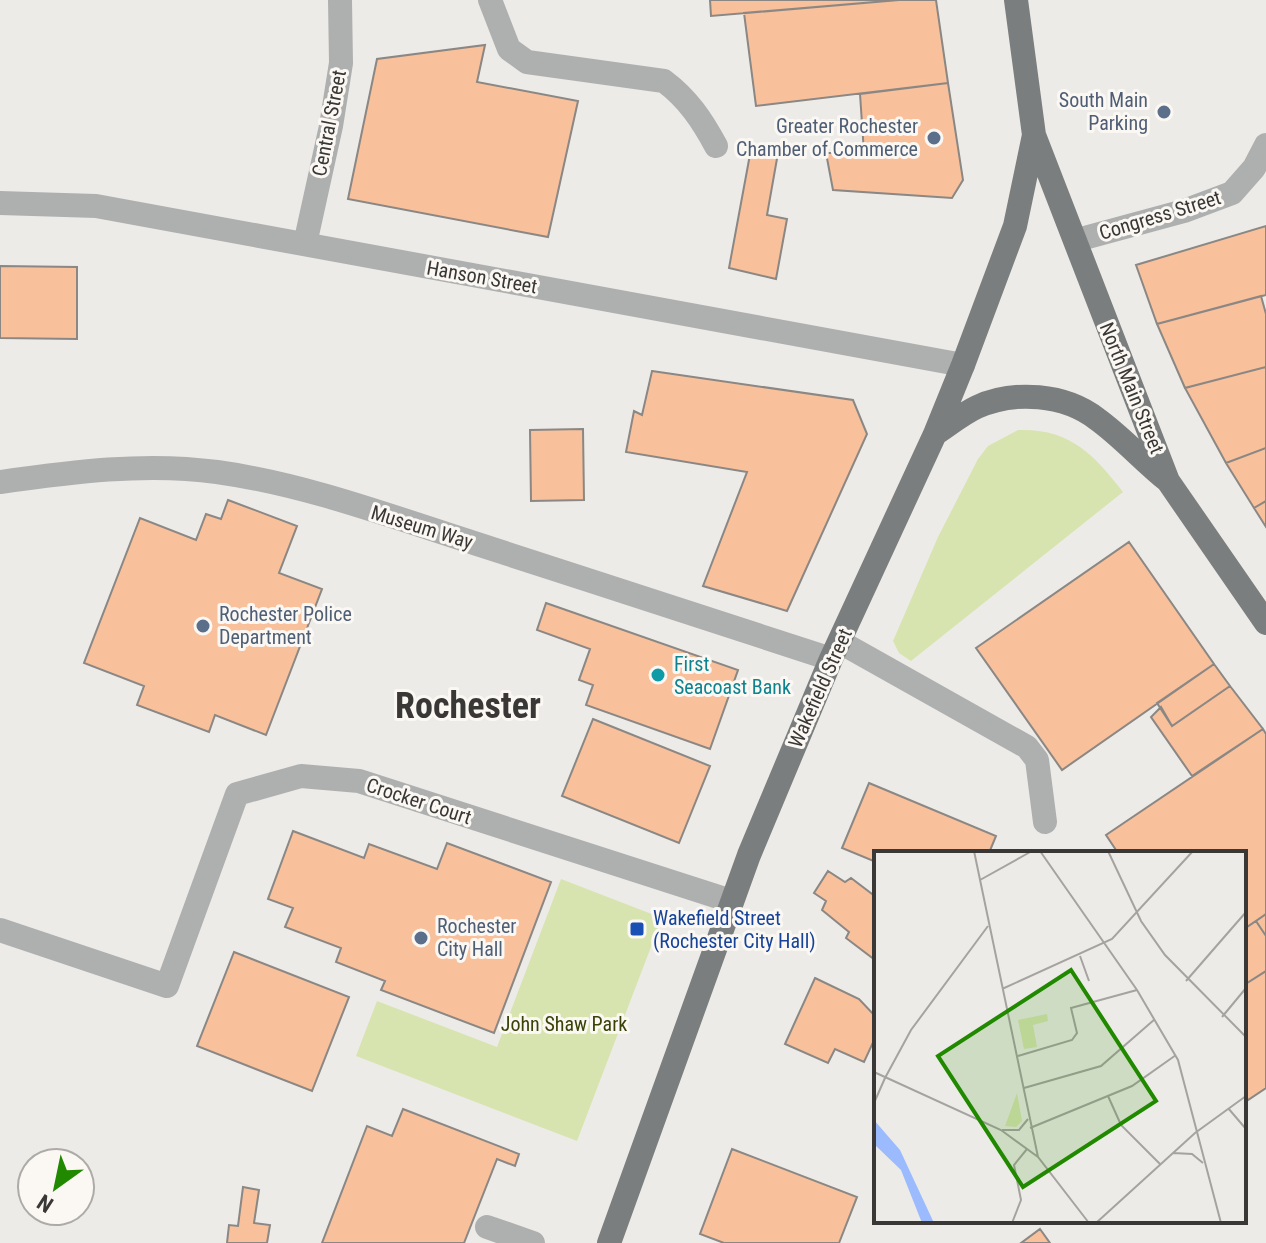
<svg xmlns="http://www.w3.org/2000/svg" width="1266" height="1243" font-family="'Roboto Condensed',sans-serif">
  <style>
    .green { fill: #d7e4b0 }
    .building { fill: #f8c09b; stroke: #8a8784; stroke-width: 2 }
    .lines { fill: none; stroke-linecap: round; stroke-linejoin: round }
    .minor { stroke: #aeb0b0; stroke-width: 24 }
    .major { stroke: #7a7e7e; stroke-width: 24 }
    .service-dot { fill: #5c6f8a; stroke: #fbf8f4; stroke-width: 3 }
    .culture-dot { fill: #0f9aa8; stroke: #fbf8f4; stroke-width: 3 }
    .transit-dot { fill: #1a4fb4; stroke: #fbf8f4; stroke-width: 3 }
    .labels { text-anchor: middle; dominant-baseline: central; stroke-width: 6; stroke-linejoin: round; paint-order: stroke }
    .service-label { font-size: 20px; fill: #4e5e75; stroke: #fbf8f4; text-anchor: end }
    .street-label { font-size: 20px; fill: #393836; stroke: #fbf8f4 }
    .culture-label { font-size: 20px; fill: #0d838f; stroke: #fbf8f4; text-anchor: start }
    .transit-label { font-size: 20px; fill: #164399; stroke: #fbf8f4; text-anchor: start }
    .park-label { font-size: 20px; fill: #394207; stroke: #fbf8f4 }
    .town-label { font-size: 36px; font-weight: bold; fill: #393836; stroke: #fbf8f4 }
    .inset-road { fill: none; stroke: #a5a3a0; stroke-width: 2 }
    .view { fill: #218900; fill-opacity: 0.15; stroke: #218900; stroke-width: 4 }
    .inset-edge { fill: none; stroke: #393836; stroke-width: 4 }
  </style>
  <rect width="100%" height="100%" fill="#edebe7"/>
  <!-- green -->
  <path class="green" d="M1018,430C1069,428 1094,454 1123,492L911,661L899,653L893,641L938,537L978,459L988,446Z
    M561,879L662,918L577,1141L356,1056L377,1001L497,1047Z"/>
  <!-- building -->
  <path class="building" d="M710,0H899L711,16Z
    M899,0H936L948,83L756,106L744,13Z
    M485,45L477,82L578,101L548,237L348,199L377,59Z
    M948,83L963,180L952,198L833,190L826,153H864L860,94Z
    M751,149L778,153L767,215L787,219L776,279L729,268Z
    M1266,226V295L1157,324L1136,265Z
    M0,266L77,267V339L0,338Z
    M1261,296L1266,314V367L1185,388L1157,324Z
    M1266,367V448L1226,463L1185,388Z
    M652,371L853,400L867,434L787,611L703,586L747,472L626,452L634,411L642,415Z
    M583,429L584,500L531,501L530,430Z
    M1266,448V501L1254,508L1226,463Z
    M228,500L297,526L279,573L322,589L266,735L215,715L209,732L137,705L144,686L84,663L140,518L196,540L206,514L221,519Z
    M1266,501V527L1254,508Z
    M1129,542L1214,664L1062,770L976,648Z
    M546,603L738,670L710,749L586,705L593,685L579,680L590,649L537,630Z
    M1214,664L1230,686L1172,726L1157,703Z
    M1230,686L1263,729L1192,776L1151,717L1161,707L1172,726Z
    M593,719L710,766L679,843L562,796Z
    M1263,729L1266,734V914L1244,929V853H1118L1106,835Z
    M869,783L996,836L989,853H876V862L842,848Z
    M293,831L364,858L369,844L437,869L447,843L551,882L494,1033L381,990L385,981L336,962L341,948L285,927L293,908L268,899Z
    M828,871L845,882L851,878L876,897L875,960L846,938L849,932L822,910L826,901L814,893Z
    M1266,914V936L1256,921Z
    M1256,921L1266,936V971L1244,985V929Z
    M234,952L349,997L312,1091L197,1046Z
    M1266,971V1088L1248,1100L1244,1094V985Z
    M815,978L859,999L876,1017V1036L864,1062L835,1049L828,1063L785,1044Z
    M403,1109L519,1154L515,1166L497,1159L464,1243H322L367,1126L392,1136Z
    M732,1149L857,1197L839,1243H724L700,1234Z
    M243,1187L259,1190L254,1223L270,1225L267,1243H227L229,1225L238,1226Z
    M1040,1229L1050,1243H1021Z"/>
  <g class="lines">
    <!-- minor -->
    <path class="minor" d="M490,0L509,49L527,62L664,81C688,99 702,120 716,146
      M0,203L96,206L963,365
      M1077,240L1184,211L1232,193L1254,168L1266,145
      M305,244L331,126L341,63L340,0
      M0,482C71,472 145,462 217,472C304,484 390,516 474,543C593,582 713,620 831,659
      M840,642L1027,747L1037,760L1045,822
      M0,930L167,986L237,794L301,776L359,781L731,901
      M487,1227L533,1243"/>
    <!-- major -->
    <path class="major" d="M1016,0L1034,135L1168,481L1266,623
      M935,434C949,425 962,414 977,407C1014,390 1065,394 1097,419C1122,437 1143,461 1168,481
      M609,1243L749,855L831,659L935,434L963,365L1015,226L1034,135"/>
  </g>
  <!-- markers -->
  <g class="service-dot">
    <circle cx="1164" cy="112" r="8"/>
    <circle cx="934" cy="138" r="8"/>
    <circle cx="203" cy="626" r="8"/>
    <circle cx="421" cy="938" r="8"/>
  </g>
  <circle class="culture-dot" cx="658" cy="675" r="8"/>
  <rect class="transit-dot" x="629" y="921" width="16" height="16" rx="4"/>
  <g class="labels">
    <!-- service labels -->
    <g class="service-label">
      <text x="1148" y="100">South Main<tspan x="1148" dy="23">Parking</tspan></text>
      <text x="918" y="126">Greater Rochester<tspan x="918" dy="23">Chamber of Commerce</tspan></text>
      <text x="219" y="614" text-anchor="start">Rochester Police<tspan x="219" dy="23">Department</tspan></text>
      <text x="437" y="926" text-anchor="start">Rochester<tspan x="437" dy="23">City Hall</tspan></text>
    </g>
    <!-- street labels -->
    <g class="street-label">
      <text transform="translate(329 123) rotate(-79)">Central Street</text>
      <text transform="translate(1160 215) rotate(-17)">Congress Street</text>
      <text transform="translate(482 277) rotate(10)">Hanson Street</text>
      <text transform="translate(1132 388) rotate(68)">North Main Street</text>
      <text transform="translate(422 527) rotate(17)">Museum Way</text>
      <text transform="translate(820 688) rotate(-66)">Wakefield Street</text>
      <text transform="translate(419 801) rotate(18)">Crocker Court</text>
    </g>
    <!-- culture labels -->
    <g class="culture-label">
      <text x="674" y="664">First<tspan x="674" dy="23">Seacoast Bank</tspan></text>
    </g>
    <!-- transit labels -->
    <g class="transit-label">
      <text x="653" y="918">Wakefield Street<tspan x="653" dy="23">(Rochester City Hall)</tspan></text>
    </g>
    <!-- park labels -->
    <g class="park-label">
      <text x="564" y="1024">John Shaw Park</text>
    </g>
    <!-- town labels -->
    <g class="town-label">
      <text x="468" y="706">Rochester</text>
    </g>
  </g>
  <!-- overview -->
  <g transform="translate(874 851)">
    <rect width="372" height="372" fill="#edebe7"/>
    <path d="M173,163L174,170L159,174L163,196L150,198L144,169ZM143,242L148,270L142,276L131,275Z" fill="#d7e4b0"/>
    <path d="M0,269L26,299L60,372H48L27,319L0,293Z" fill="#9bbbfe"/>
    <path class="inset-road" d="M100,0L164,306M166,0L263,139L304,209L347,372M234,0L267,70L291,104L372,186M106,29L158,0M206,105L215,130M312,130L372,61M128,138L238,88L319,0M348,166L372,137M144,205L198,189L203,182L197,157L263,139M0,221L127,279L164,306L215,372M11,227L37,179L114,75M150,237L227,215L281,168M234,245L247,274L286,313M0,252L11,227M354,257L372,278M156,277L258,235L302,204M128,279H145L154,268M299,302L318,303L329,312M138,372L147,349L140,314L153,298M222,372L321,282L372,245"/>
    <path class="view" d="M197,119L282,250L149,336L64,205Z"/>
    <rect width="372" height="372" class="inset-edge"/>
  </g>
  <!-- north arrow -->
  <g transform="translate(56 1187) rotate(213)"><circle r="38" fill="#fbf8f4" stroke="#adaba8" stroke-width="2"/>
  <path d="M0-6L14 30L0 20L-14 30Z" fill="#218900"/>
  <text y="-12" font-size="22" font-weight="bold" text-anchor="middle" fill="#393836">N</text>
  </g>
</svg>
